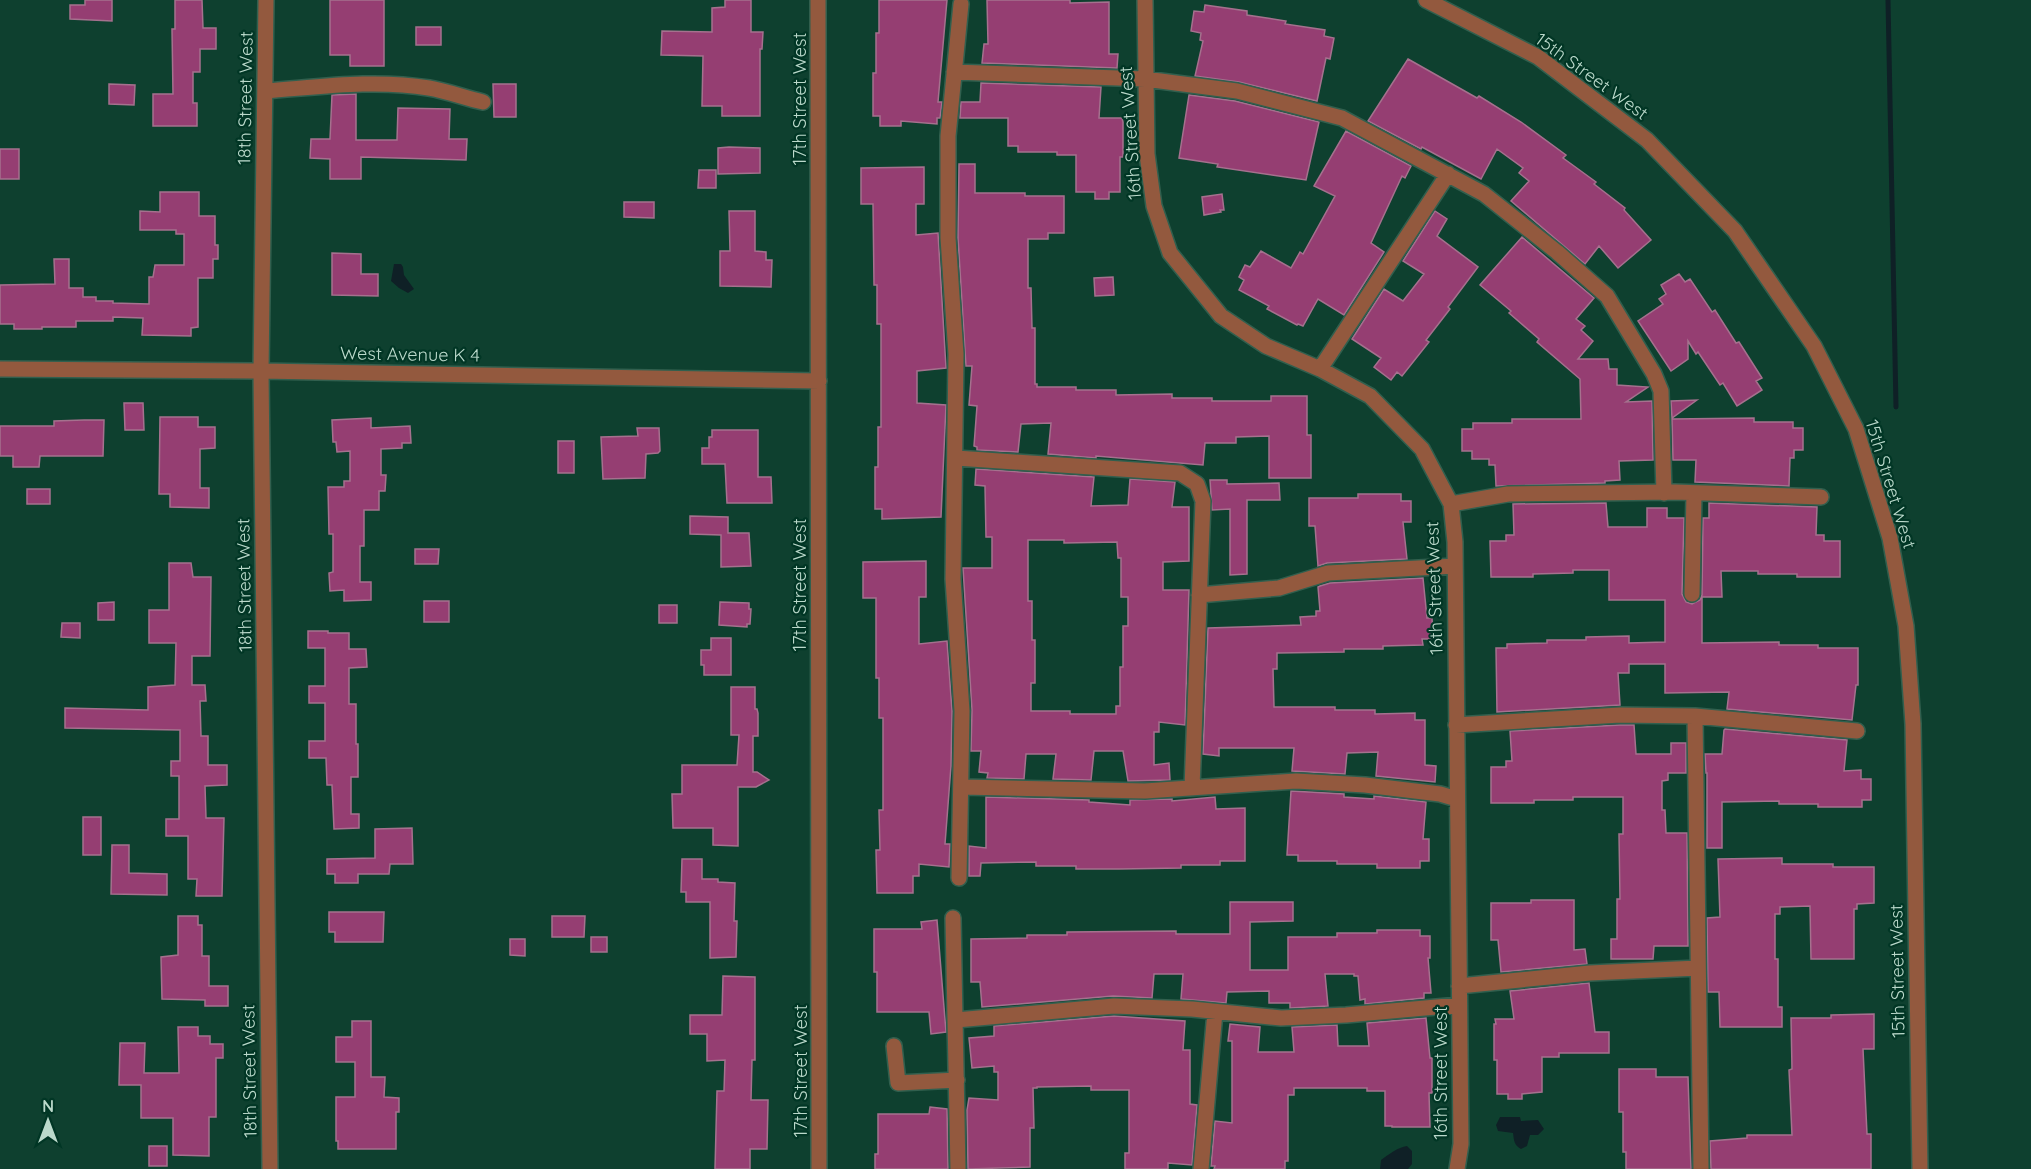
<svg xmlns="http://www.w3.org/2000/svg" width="2031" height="1169" font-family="Quicksand,sans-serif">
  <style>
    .water { fill: #0f2026 }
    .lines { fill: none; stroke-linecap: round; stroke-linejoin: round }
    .stream { stroke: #0f2026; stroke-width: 5 }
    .building { fill: #953e72; stroke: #a5718e; stroke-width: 1.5; fill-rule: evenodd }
    .minor-casing { stroke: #315f4e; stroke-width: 18 }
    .minor { stroke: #93593e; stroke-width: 15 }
    .labels { text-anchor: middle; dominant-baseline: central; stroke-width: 4.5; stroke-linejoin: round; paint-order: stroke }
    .street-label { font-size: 18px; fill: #bbd9cb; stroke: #013625 }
  </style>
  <rect width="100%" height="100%" fill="#0e402f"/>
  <!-- water -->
  <path class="water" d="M394,264H401L403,267L404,275L414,289L408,293L399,288L391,281Z
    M1500,1117H1520L1521,1121L1538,1120L1544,1129L1538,1135H1530L1527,1146L1521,1149C1514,1145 1514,1141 1513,1133L1498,1131L1496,1125Z
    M1407,1146L1412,1151V1164L1408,1169H1380L1381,1160C1388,1155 1398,1147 1407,1146Z"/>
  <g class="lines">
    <!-- stream -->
    <path class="stream" d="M1888,0L1896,407"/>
  </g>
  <!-- building -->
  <path class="building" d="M85,0H112V21L70,19V5H85Z
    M175,0H202L203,28H216V49H200V72H193V103H197V126H153V94H173L172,29H175Z
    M330,0H384V66H350V55H330Z
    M725,0H751V32H763L762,49H760V116H722V106H702L703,56L661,55L662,31L712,32V8L725,7Z
    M879,0H947L938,102H942L940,118H937V124L901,121V126H880V116H873V73H876V33H879Z
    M987,0H1070V3L1109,2V54H1118L1117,68L982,63L984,44H988Z
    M1205,5L1247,11V15L1286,21L1285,24L1325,30L1324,36L1334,38L1330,59L1326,58L1317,101L1239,82L1195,76L1203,41L1200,40L1201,33L1191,31L1194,11L1204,12Z
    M416,27H441V45H416Z
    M1408,59L1477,98L1479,96L1521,122L1566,155L1563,158L1596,182L1594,184L1625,208L1624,210L1651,240L1618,268L1599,246L1585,264L1511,201L1529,181L1519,173L1523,168L1497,149L1481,179L1422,147L1421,149L1368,121Z
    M981,83L1101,87L1099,118H1122L1123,122V157H1120V192H1109V199H1095V192H1076V155H1057V152H1018V146H1008V118H960L961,102H980Z
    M109,84L135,85L134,105L109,104Z
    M493,84H516V117H494Z
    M356,94V140H397L398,108L450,109L449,139H467L466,160L361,157V179H330V159L310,158L311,139H330L332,95Z
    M1189,95L1235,101L1319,122L1306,180L1217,167L1218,164L1179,158Z
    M1346,131L1411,166L1405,178L1402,176L1371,243L1384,252L1344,315L1318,299L1303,326L1298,324L1297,325L1267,309L1269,306L1239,290L1244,280L1239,277L1245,265L1250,267L1261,251L1291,268L1300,252L1303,254L1335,196L1314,186Z
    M729,147L760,148V173L718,174V148Z
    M0,149H19V179H0Z
    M959,164H975V193H1025V196H1064V233H1048V239H1028V288H1031L1032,328H1035V384H1037V387H1076V390H1116V395L1172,394V398H1212V401H1271V396H1307V435H1311V478H1269V436L1236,437V443H1205L1203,465L1096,456V458L1048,454L1051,423L1021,424L1018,452L977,450V447L974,446L977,406L969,405L972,366H966L958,238Z
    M924,167V204H916V235L938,233L946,368L917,371V403L946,405L941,517L882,519V509H875V467H878V427H881V324H877V285H874L873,204H861V168Z
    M699,170H716V188H698Z
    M160,192H199V216H215V245H218V259H213V278H198V327L191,328V336L142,335L143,318L113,317V321H76V327H42V329H14V324H0V285L55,284L54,259H69V288H83V297H96V301H113V303L149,304V277H153L155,265H184V234H176V230H140V211L160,212Z
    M1222,194L1224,210H1220L1221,212L1204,215L1202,197Z
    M624,202H654V218L624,217Z
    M729,211H755V251L766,252V260H772L771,287L720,286V251H730Z
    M1435,211L1447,219L1437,236L1478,267L1448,307L1450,309L1426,340L1429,342L1402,376L1397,372L1391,380L1374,367L1381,358L1352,339L1384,289L1403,301L1424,274L1403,261Z
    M1522,237L1594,298L1576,319L1585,326L1581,330L1593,341L1578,359H1608L1609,369H1617V385L1648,387L1626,402L1652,401L1653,460L1619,461L1620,480L1605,481V483L1496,486L1495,465H1489V459H1472V451H1462V429H1473V423H1512V419H1581L1580,379L1537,342L1539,339L1509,313L1511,311L1480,285Z
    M332,253L361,254V274H378V296L332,295Z
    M1679,274L1685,282L1690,279L1712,312L1715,310L1736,343L1739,342L1762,378L1756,381L1762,390L1737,406L1723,383L1720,385L1698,352L1696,354L1688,341V359L1671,371L1638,321L1663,304L1659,299L1666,294L1661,285Z
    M1113,277L1114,295L1095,296L1094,278Z
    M1697,400L1672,418L1671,401Z
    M124,403H143L144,430H125Z
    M160,417H198V427H215V448L200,449V488H209V508L170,507V494H159Z
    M371,418V428L410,426L411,443H402V448L381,449V475H386L385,491H379V510H364V546H360V582H371V600L344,601V590L330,591L329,573L333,572V534H329L328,487H344V481H350V451L337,452L336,442H333L332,420Z
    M1754,418V422H1793V428H1803V450H1794V458H1790L1789,486L1695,482L1696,460H1673L1672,419Z
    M84,420H104L103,456H40L39,467H13V456H0V426H54V421Z
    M637,428H659L660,451L658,453L646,454L645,478L603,479L601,437L638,436Z
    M712,430H758V477H771L772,503H727L725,464H702V448H709V437H712Z
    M558,441H574V473H558Z
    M976,469L1094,477L1091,506L1128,505L1130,479L1175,482L1172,507H1189V561L1163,562V590H1189L1185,725L1159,722V732H1154V765L1169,763L1170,780L1128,781L1123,751H1094L1091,780L1053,779L1056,754H1026L1024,779L987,778L988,773L979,772L981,751H971L972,710L963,568H992V537H986L985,486L975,485ZM1028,540H1064V543L1117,542L1118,558H1121V597H1128V626H1123V667H1120V706H1116V714H1070V711H1031V683H1035V640H1032V601H1028Z
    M1210,480H1227V484L1279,483L1280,500H1247V574L1230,575V509L1212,510Z
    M27,489H50V504H27Z
    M1358,494H1401V501H1411V522H1403L1407,559L1327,563L1318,566L1315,526H1309V498H1358Z
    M1606,503L1608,527H1647V508H1667V518H1684L1682,594L1686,602L1692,604L1700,600L1702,595L1703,518H1709V503L1817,507L1816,535H1824V541H1840V577H1797V574H1758V571H1721L1722,597H1702V643L1779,642V645H1818V648H1858V685H1856L1852,720L1727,709L1729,692L1665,693V664H1629V673H1618L1620,705L1497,712L1496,648H1507V644L1547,643V640H1586V637L1629,636V643L1665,642V600H1609V570H1573V573L1533,574V577H1491L1490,541H1506V535H1514L1513,504Z
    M690,516L728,517V533H749L751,566L721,567V535L690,534Z
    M415,549H439L438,564H415Z
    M926,561V597H919V644L947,641L952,711L951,766L945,844H950L949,867L919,864V876H913V893H877L876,850H880L879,810H883V718H879V678H876V598H863V562Z
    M169,563H191L193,577H211L210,656H192V685H205L206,701H200L201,736H208V765H227V785L205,786L206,818H224L222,896H196L197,879H188V836H166V819H179V776H171V761H180V730L65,728V708L148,710V687L175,685L176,643H149V610H169Z
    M1423,578L1427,618H1432L1433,639H1422L1423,645L1383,646V649H1344V652L1277,653V669H1273L1274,707H1335V710H1375V714L1415,713V720H1425V765L1436,766L1435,782L1376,776L1378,752L1347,753L1345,774L1292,771L1294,748H1219V756L1203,754L1208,628L1301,625L1300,617L1316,616V611H1320L1318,587L1320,586L1330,583Z
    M424,601H449V622H424Z
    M114,602V620H98V603Z
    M720,602L749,603V609H751L750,624H747V627L719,625Z
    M659,605H677V623H659Z
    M62,623H80V638L61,637Z
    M308,631H328V633H349V649H366L367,667L349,668V704H356V744H358V777H351V814H359V828L334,829L332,785H327L326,758H309V741H325V703H309V686H325V648H308Z
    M711,638H731V675H704V665H701V650H711Z
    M731,687H755V709H757L758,713V736H753V772H757L769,780L756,787H738V846L713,845V828H673L672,794H682V765H737L739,735H731Z
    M1620,725H1634L1636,754H1671V743H1686V773H1668V780L1662,781V810H1665L1666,833H1687L1688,946H1654L1653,959H1611V939H1617V899H1620L1619,834H1623V797H1573V800H1534V803H1491V767H1506V761H1512L1510,731Z
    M1725,729L1847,740L1844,771L1861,770V779H1871V800H1862V807H1818V804H1779V801L1722,802V848H1707V773H1706L1705,754H1722L1724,730Z
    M1291,791L1344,794V797L1374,799V796L1426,802L1423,839H1429V861H1420V868H1377V864H1337V861H1298V855H1287Z
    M986,797L1089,800V802L1130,805V800L1172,799V801L1215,797L1216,809L1245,808V861H1220V865H1181V868L1119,869H1076V866H1036V862L981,863L980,876H969V846L986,848Z
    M83,817H101V855H83Z
    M412,828L413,864H390L389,874H358V883H335V874H327V859L375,858V829Z
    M112,845H129V873L167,874V895L111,894Z
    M1782,858V864H1833V867H1874V903L1857,904V909H1854V959H1811L1810,906L1780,907V914H1775V959H1778V1007H1782V1027H1720L1719,992H1708L1707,918L1720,917L1718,859Z
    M682,859H702V879H718V882L735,883L734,921H737L736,957L710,958V902H686V892H681Z
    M1531,900H1574V950L1585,949L1587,964L1501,972L1498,940H1491V903H1531Z
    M1230,902H1293V921L1250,922V970H1288V937H1337V933H1377V930H1420V936H1430V958H1428L1431,993H1424V998L1365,1004V999L1360,1000L1358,976H1354V974H1325L1328,1006L1290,1008V1003H1269V991L1227,992L1226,1003L1181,999L1183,974H1154L1152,998L1113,996L982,1007L980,982H971V939L1027,938V935H1067V932L1176,931V934H1230Z
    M329,912H384L383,942H335V932H329Z
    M178,916H198V925H202V956H209V986H228V1006H205V1000L162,999L161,957L178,955Z
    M552,916H585L584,937H552Z
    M937,920L946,1032L931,1034L929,1012H877V972H874V929H922L921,922Z
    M591,937H607V952H591Z
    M510,939H525V956L510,955Z
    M723,976L755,977V1060H752L751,1100H768L767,1149H750V1169H715L717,1091H724L725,1060L707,1061V1034H690V1015H722Z
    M1589,983L1595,1032H1609V1053H1559V1057H1542V1092L1522,1094V1099H1508V1094H1497V1060H1494V1024H1496L1495,1019H1514L1510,991Z
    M1874,1014V1049H1863L1867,1134H1871V1169H1711L1710,1141L1747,1138V1135H1792L1789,1070L1792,1069L1791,1018H1831V1015Z
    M1114,1016L1185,1021L1183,1050H1190V1104L1197,1105L1192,1165L1168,1163V1169H1125V1153H1129V1090H1091V1086L1037,1087V1088H1033L1034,1128H1030V1167L968,1169L967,1110L969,1098L998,1100V1072H994V1066L972,1068L969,1038L994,1036V1026Z
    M1426,1018L1430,1058H1432V1093H1429L1430,1127H1392V1126H1385V1091H1367V1088H1294V1095H1288V1161H1285V1169H1214L1215,1166H1211L1215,1121L1232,1123V1041H1228L1230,1024L1260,1027L1258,1052H1294L1292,1027L1337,1025L1338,1046H1369L1367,1023Z
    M352,1021H371V1077H385L384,1097L399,1098V1112H396V1149H338V1141H336V1097H355V1062H336V1037H352Z
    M178,1027H198V1036H210V1044H223V1058H216V1117H209V1156L173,1155V1118H141V1085H119L120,1043H145L144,1073H179Z
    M1619,1069H1656V1077H1688L1691,1169H1626V1152H1623V1112H1619Z
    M930,1107L947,1109L948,1169H875V1154H878V1114H929Z
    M149,1146H167V1166H149Z"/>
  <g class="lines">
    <defs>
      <path id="minor" d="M266,0L261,371L270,1169
        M818,0L819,1169
        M1145,0L1147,154L1154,206L1170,253L1221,316L1266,346L1320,369L1370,396L1422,449L1451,504L1455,542L1461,1144L1457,1169
        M1426,0L1538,57L1647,140L1735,231L1814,346L1856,429L1890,538L1906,626L1913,724L1920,1169
        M954,72L1145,79L1237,91L1342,118L1484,194L1557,252L1607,296L1654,374L1661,391L1664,493
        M265,91C320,87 374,79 429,88C447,91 465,98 483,102
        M0,369L261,371L819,381
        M1320,369L1448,174
        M956,458L1180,473L1197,484L1203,501L1192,788
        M1451,504L1508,494L1675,492L1821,497
        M1692,594L1694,493
        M1199,595L1279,588L1328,573L1455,566
        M1695,716L1701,1169
        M1456,725L1620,715L1695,716L1857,731
        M962,787L1145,791L1296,781L1365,785L1440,794L1457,799
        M959,878L962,711L953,579L956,354L948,238V136L961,4
        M953,918L958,1169
        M1459,986L1590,973L1698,968
        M956,1020L1114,1006L1192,1009L1281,1018L1346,1015L1459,1005
        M894,1046L898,1083L957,1080
        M1201,1169L1215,1012"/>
    </defs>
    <!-- minor casing -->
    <use href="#minor" class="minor-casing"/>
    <!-- minor -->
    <use href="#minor" class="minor"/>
  </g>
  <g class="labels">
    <!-- street labels -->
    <g class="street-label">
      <text transform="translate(1592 76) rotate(36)">15th Street West</text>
      <text transform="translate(245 98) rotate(-89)">18th Street West</text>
      <text transform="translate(799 99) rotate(-90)">17th Street West</text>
      <text transform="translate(1130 133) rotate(-94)">16th Street West</text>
      <text transform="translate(410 354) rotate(1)">West Avenue K 4</text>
      <text transform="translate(1891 484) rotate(73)">15th Street West</text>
      <text transform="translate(244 585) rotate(-91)">18th Street West</text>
      <text transform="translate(799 585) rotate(-90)">17th Street West</text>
      <text transform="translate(1434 588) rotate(-92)">16th Street West</text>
      <text transform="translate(1897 971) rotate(-91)">15th Street West</text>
      <text transform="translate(249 1071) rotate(-91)">18th Street West</text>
      <text transform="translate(800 1071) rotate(-90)">17th Street West</text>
      <text transform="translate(1440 1073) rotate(-90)">16th Street West</text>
    </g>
  </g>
  <!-- north arrow -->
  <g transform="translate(48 1121)" stroke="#013625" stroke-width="4.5" paint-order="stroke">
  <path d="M0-4.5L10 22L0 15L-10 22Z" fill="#bbd9cb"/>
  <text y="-9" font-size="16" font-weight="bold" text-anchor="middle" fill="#bbd9cb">N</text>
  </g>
</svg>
